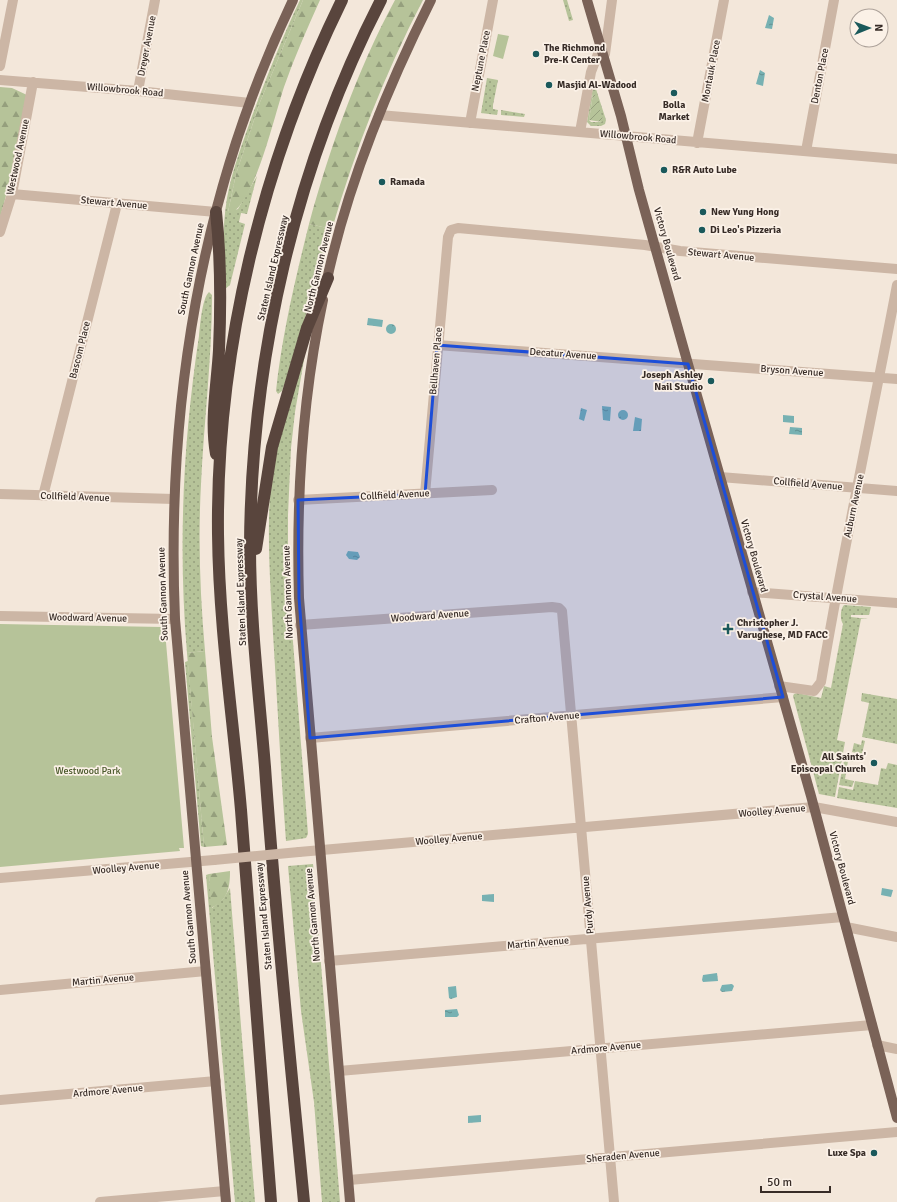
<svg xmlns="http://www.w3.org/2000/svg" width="897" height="1202" font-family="Signika,sans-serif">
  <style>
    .grass { fill: url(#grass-dots); fill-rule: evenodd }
    .forest { fill: url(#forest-firs) }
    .park { fill: #b6c399 }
    .garden { fill: url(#garden-furrows) }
    .water { fill: url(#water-ripples) }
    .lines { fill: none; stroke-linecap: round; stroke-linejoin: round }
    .minor { stroke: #ccb6a5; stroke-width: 10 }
    .major { stroke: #7a6257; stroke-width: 10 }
    .highway { stroke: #59453d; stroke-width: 12 }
    .minor-bridge { stroke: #ccb6a5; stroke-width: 10 }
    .marked { fill: #1d4ed8; fill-opacity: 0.2; stroke: #1d4ed8; stroke-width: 3; stroke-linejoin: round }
    .poi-dot { fill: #1a595b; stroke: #fbf1e7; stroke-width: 1.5 }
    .labels { text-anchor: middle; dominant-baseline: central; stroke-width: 3.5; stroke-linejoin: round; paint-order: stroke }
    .street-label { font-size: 10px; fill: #372c27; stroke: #fbf1e7 }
    .poi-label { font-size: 10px; font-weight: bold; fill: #372c27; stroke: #fbf1e7; text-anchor: start }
    .park-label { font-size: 10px; fill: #485729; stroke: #fbf1e7 }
  </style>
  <defs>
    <pattern id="grass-dots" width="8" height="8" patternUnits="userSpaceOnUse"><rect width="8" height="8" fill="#b6c399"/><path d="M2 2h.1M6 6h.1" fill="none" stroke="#959f7d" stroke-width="1.8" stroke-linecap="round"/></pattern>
    <pattern id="forest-firs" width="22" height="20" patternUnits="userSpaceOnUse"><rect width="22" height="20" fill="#b6c399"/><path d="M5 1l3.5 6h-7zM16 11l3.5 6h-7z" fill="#959f7d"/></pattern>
    <pattern id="garden-furrows" width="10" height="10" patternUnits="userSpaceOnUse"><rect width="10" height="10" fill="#b6c399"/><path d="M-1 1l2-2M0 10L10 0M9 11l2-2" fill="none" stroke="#959f7d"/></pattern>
    <pattern id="water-ripples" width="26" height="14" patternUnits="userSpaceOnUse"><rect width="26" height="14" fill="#77b1b2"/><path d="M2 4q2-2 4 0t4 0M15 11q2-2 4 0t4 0" fill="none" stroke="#629091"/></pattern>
  </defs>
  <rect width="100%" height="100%" fill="#f3e7da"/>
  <!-- grass -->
  <path class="grass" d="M300,0H303L260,102L236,174L228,212L238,209L257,176L247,214L241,213L239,222L245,224L230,285L225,289C223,259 222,228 227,198C232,170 243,142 252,116C267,76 282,38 300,0Z
    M563,0H567L573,20L569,21Z
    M487,78L498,80L493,105V109L498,110L497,115L481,113Z
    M595,86L606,120L605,124L601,126H591L587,122L593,87ZM593,94L602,122H591L589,120Z
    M501,110L525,114L524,117L501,115Z
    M309,224L332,229L286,380L282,391L278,394L276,391C282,335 295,280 309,224Z
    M209,292L212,295C212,358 204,421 201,484C198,540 200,595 205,651L187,653C178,546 183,442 199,336C200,327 202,298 209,292Z
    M305,354L295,412L291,448L288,515V578L308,834L306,838L286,841C281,777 278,713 274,650C271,594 266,536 271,480C276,437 293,395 305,354Z
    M844,605L871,607L869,615H851V617L868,619H861L837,740L845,742L835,797L819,794L793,696L794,694L797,693L821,698L824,686L831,688L843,624C840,620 840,609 844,605Z
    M188,661L204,847L201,846L185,662Z
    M862,693L897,699V744L862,737L869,703L861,701Z
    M862,740L865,741L862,754L852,752L854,743L861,745Z
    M845,756L854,758L853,762L848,761L845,779L854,781L852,787L839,785Z
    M888,763L897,765V808L837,798L839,787L853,790L855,781L878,785L881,768L886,769Z
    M313,864L340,1202H322L314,1102L301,1011L288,866Z
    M209,874L212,908L223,899L230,888L255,1202H235L206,875Z"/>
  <!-- forest -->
  <path class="forest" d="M303,0H320C307,29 294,58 284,87C274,117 256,198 232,213L228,212L236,174L260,102Z
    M395,0H423C385,73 355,150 332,229L309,224C329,150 358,68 395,0Z
    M0,87L12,88L27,95L7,192L0,218Z
    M205,651L212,737L227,845L204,847L187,653Z
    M230,871C230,888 228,900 211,908L209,874Z"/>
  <!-- park -->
  <path class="park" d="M498,34L509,36L503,59L493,56Z
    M0,624L162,627V631H165L184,848H179L180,851L0,867Z"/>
  <!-- garden -->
  <path class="garden" d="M593,94L596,95L603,120L602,122L589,120Z"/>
  <!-- water -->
  <path class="water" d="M769,15L774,18L772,29L765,28Z
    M760,70L765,73L763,86L756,84Z
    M368,318L383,320L382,327L367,325Z
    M386 329a5 5 0 1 1 10 0a5 5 0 1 1-10 0Z
    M602,406L611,407L610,421L603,420Z
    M581,408L587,410L584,421L579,419Z
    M618 415a5 5 0 1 1 10 0a5 5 0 1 1-10 0Z
    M783,415L794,416V423L783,422Z
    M635,417L642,419L641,431H633Z
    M790,427L802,428V435L789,434Z
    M348,551L358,552L360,557L357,560L349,559L346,555Z
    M882,888L893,890L891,897L881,895Z
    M494,894V902L482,901V895Z
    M717,973L718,981L703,982L702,980L703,975Z
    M732,984L734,986L732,991L722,992L720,990L722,985Z
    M456,986L457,997L451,999L449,998L448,987Z
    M457,1009L459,1015L457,1017H445V1010Z
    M481,1115V1122L468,1123V1116Z"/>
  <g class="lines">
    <!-- minor -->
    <path class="minor" d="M605,54L612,0
      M0,66L13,0
      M0,80L138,91L250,103
      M138,91L155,0
      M379,115L897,159
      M470,123L493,0
      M580,132L591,72L601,46
      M697,143L724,0
      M806,151L834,0
      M12,194L216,212
      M0,232L12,194L33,82
      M437,345L897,379
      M720,477L897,491
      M0,494L174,499
      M425,494L448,237L451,230L458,228L645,245L680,251L897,269
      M43,496L117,204
      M298,500L492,490
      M752,592L897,603
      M0,616L175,619
      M300,625L552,607L559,608L562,611L614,1202
      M779,686L814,691L821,682C843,549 872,417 897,285
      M310,738L783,697
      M299,852L814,807L897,822
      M0,878L214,860
      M846,927L897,937
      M329,961L843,917
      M0,990L206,971
      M877,1045L897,1049
      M339,1071L872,1025
      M0,1100L216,1081
      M349,1180L897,1132
      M100,1202L225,1191"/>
    <!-- major -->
    <path class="major" d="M587,0L621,116L639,190L688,364L811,796L897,1118
      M326,284C347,185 386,90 431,0
      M323,300C302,399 296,498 299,598L350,1202
      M226,1202L175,619C166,406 200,194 293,0"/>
    <!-- highway -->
    <path class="highway" d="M216,212C221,258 221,304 219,350C217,385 210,420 216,454
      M256,549L272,447L307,328L328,278
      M271,1202C261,1071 251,941 241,810C233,718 219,626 218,534C216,352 262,163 342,0
      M304,1202C290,1057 275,912 265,767C259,693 250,620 250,546C251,359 295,167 381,0"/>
    <!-- minor-bridge -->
    <path class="minor-bridge" d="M214,860L299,852"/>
  </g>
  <!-- marked area -->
  <path class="marked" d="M437,345L688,364L783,697L310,738L299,598L298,500L425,494Z"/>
  <!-- markers -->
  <g class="poi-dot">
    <circle cx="536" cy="54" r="4"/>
    <circle cx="549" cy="85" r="4"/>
    <circle cx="674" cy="93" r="4"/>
    <circle cx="664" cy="170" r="4"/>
    <circle cx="382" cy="182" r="4"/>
    <circle cx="703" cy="212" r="4"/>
    <circle cx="702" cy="230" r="4"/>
    <circle cx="711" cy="381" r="4"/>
    <path d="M726 623h4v4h4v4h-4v4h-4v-4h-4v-4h4z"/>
    <circle cx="874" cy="763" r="4"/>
    <circle cx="874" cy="1153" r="4"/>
  </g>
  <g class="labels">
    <!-- street labels -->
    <g class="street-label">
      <text transform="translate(147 46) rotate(-79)">Dreyer Avenue</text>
      <text transform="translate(481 61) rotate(-79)">Neptune Place</text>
      <text transform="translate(711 71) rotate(-79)">Montauk Place</text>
      <text transform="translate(820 76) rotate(-79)">Denton Place</text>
      <text transform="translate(125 90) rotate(5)">Willowbrook Road</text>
      <text transform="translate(638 137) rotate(5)">Willowbrook Road</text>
      <text transform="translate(18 157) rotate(-78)">Westwood Avenue</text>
      <text transform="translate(114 203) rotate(5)">Stewart Avenue</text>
      <text transform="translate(667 244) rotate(74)">Victory Boulevard</text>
      <text transform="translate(721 255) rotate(5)">Stewart Avenue</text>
      <text transform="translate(319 267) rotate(-76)">North Gannon Avenue</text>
      <text transform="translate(273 268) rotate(-77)">Staten Island Expressway</text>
      <text transform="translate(191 269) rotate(-78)">South Gannon Avenue</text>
      <text transform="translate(80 350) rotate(-76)">Bascom Place</text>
      <text transform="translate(563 354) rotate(4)">Decatur Avenue</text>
      <text transform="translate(436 361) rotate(-85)">Bellhaven Place</text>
      <text transform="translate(792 371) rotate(4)">Bryson Avenue</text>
      <text transform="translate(808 484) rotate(5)">Collfield Avenue</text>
      <text transform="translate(395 495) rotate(-3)">Collfield Avenue</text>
      <text transform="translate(75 497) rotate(2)">Collfield Avenue</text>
      <text transform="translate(854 506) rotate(-78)">Auburn Avenue</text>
      <text transform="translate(754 556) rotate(74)">Victory Boulevard</text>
      <text transform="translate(241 592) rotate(-92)">Staten Island Expressway</text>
      <text transform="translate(288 592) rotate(-92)">North Gannon Avenue</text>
      <text transform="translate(163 594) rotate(-92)">South Gannon Avenue</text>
      <text transform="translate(825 597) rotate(4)">Crystal Avenue</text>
      <text transform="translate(430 616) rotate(-4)">Woodward Avenue</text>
      <text transform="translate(88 618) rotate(1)">Woodward Avenue</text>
      <text transform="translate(547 718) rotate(-5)">Crafton Avenue</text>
      <text transform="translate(772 811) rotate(-5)">Woolley Avenue</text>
      <text transform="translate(449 839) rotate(-5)">Woolley Avenue</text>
      <text transform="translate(126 868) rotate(-5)">Woolley Avenue</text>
      <text transform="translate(842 868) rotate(75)">Victory Boulevard</text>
      <text transform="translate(588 905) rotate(-95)">Purdy Avenue</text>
      <text transform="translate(313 915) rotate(-95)">North Gannon Avenue</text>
      <text transform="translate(264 916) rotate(-95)">Staten Island Expressway</text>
      <text transform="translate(189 917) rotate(-95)">South Gannon Avenue</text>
      <text transform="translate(538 943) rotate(-5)">Martin Avenue</text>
      <text transform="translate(103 980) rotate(-5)">Martin Avenue</text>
      <text transform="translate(606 1048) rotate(-5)">Ardmore Avenue</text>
      <text transform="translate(108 1091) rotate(-5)">Ardmore Avenue</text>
      <text transform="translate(623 1156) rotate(-5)">Sheraden Avenue</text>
    </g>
    <!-- poi labels -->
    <g class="poi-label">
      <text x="544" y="48">The Richmond<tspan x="544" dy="12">Pre-K Center</tspan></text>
      <text x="557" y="85">Masjid Al-Wadood</text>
      <text x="674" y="105" text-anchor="middle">Bolla<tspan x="674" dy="12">Market</tspan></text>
      <text x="672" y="170">R&amp;R Auto Lube</text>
      <text x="390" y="182">Ramada</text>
      <text x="711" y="212">New Yung Hong</text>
      <text x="710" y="230">Di Leo's Pizzeria</text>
      <text x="703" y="375" text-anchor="end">Joseph Ashley<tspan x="703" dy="12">Nail Studio</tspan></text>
      <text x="737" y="623">Christopher J.<tspan x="737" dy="12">Varughese, MD FACC</tspan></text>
      <text x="866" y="757" text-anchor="end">All Saints'<tspan x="866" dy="12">Episcopal Church</tspan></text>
      <text x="866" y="1153" text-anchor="end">Luxe Spa</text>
    </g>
    <!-- park labels -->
    <g class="park-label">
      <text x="88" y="771">Westwood Park</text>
    </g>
  </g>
  <!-- north arrow -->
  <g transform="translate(869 28) rotate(89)"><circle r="19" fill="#fbf1e7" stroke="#ada29a"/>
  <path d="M0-3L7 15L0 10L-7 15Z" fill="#1a595b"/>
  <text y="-6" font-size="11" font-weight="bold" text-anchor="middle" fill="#372c27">N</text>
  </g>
  <!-- scale -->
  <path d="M761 1186v6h69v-6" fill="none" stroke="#372c27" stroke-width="2"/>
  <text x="767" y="1186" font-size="12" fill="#372c27" stroke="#fbf1e7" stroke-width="3" paint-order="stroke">50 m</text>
</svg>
